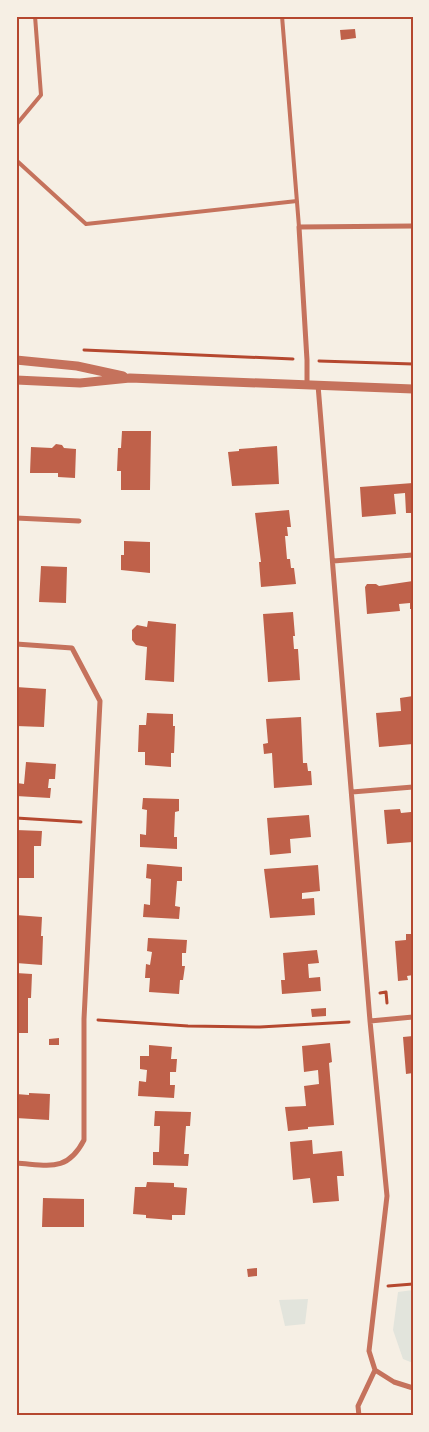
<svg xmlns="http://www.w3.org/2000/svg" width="429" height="1432" font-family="Jost,sans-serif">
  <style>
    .green { fill: #e2e4dc }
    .building { fill: #bf614a }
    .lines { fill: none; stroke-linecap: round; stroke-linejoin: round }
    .path { stroke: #b5482f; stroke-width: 3 }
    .service { stroke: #c5725c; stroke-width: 4 }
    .minor { stroke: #c5725c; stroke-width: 5 }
    .tertiary { stroke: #c5725c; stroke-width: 9 }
    .neatline { fill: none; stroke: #b5482f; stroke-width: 2 }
  </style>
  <rect width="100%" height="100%" fill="#f6efe4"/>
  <!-- green -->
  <path class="green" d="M413,1290V1363L403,1359L393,1330L398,1292Z
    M308,1299L305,1324L285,1326L279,1300Z"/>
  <!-- building -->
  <path class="building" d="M355,29L356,38L341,40L340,30Z
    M122,431H151L150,490H121V471H117L118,448H121Z
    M56,444L62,445L64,448L76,449L75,478L58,477V473H30L31,447L52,448Z
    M277,446L279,484L232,486L228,452L239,451V449Z
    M413,483V513H406L405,493L394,494L396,514L362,517L360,487Z
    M289,510L291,527H287L288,536H285L287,559H290L291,568H294L296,584L261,587L259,562H261L255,513Z
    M124,541L150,542V573L121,570V555H124Z
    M41,566L67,567L66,603L39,602Z
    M413,581V609H410V603L399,604L400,611L367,614L365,587L367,584H376L379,586Z
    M293,612L295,636H293L294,649H298L300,680L268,682L263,614Z
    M148,621L176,624L174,682L145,680L147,647L136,645L132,640V630L137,625L147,627Z
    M16,687L46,689L44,727L16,726Z
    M413,696V744L379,747L376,713L401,711L400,698Z
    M147,713L173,714V726H175L174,753H171V767L145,765V752H138L139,725H146Z
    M301,717L303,763H307L308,771H311L312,785L274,788L272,753L264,754L263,744L268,743L266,719Z
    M26,762L56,764L55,779H49L48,788H51L50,798L16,796L17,783L24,784Z
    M143,798L179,799V811L175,812L174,837H177V849L140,847V834L146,835L147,810L142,809Z
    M411,808H413V842L387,844L384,810L400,809L401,813L411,812Z
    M309,815L311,837L290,839L291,853L270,855L267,818Z
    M16,830L42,831L41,846H34V878H16Z
    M147,864L182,867V881H177L175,906L180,907L179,919L143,917L144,904L150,905L151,879L146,878Z
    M318,865L320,891L302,893V899L314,898L315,915L270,918L264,869Z
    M16,915L42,917L41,936H43L42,965L16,963Z
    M406,934H413V975L407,976L408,980L398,981L395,941L406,940Z
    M148,938L187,940L186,953H182V966H185L183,980H180L179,994L149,992L150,978H145L146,964L150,965L152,952L147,951Z
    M317,950L319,963L308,964L309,978L320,977L321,991L282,994L281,980H285L283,953Z
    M16,973L32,974L31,998H28V1033H16Z
    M326,1008V1016L312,1017L311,1009Z
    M413,1036V1073L406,1074L403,1037Z
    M59,1038V1045H49V1039Z
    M330,1043L332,1062L329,1063L334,1125L308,1127V1129L288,1131L285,1107L306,1106L304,1086L319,1084L318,1070L304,1072L302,1046Z
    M149,1045L172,1047L171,1059H177L176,1072H170V1085H175L174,1098L138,1096L139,1081L146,1082L147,1070L140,1069V1056H149Z
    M29,1093L50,1094L49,1120L16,1118V1094L29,1095Z
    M155,1111L191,1112L190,1126H186L184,1154H189L188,1166L153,1165V1152H159L160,1126H154Z
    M312,1140L313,1154L342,1151L344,1176H337L339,1201L313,1203L310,1178L293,1180L290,1142Z
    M147,1182L174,1183V1187L187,1188L185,1215H172V1220L146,1218V1215L133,1214L135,1187H146Z
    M43,1198L84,1199V1227H42Z
    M257,1268V1276L248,1277L247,1269Z"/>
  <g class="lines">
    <!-- path -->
    <path class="path" d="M84,350L293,359
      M319,361L413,364
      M16,818L81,822
      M380,993L386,992L387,1003
      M98,1020L188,1026L260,1027L349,1022
      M388,1286L413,1284"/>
    <!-- service -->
    <path class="service" d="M282,16L299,227
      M16,125L41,95L35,16
      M16,160L86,224L297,201"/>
    <!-- minor -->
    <path class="minor" d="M307,385V360L299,227L413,226
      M318,385L370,1021L387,1196L369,1351L375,1370L394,1382L413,1388
      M16,518L79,521
      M333,561L413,555
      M16,644L72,648L100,701L84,1019V1140C67,1173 48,1165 16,1163
      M352,792L413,787
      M370,1021L413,1017
      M359,1416L358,1406L375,1370"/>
    <!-- tertiary -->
    <path class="tertiary" d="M16,360L77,366L123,376
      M16,380L80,383L130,378L413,389"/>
  </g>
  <!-- border -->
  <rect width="429" height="1432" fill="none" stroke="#f6efe4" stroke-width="35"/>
  <rect x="18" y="18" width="394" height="1396" class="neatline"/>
</svg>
